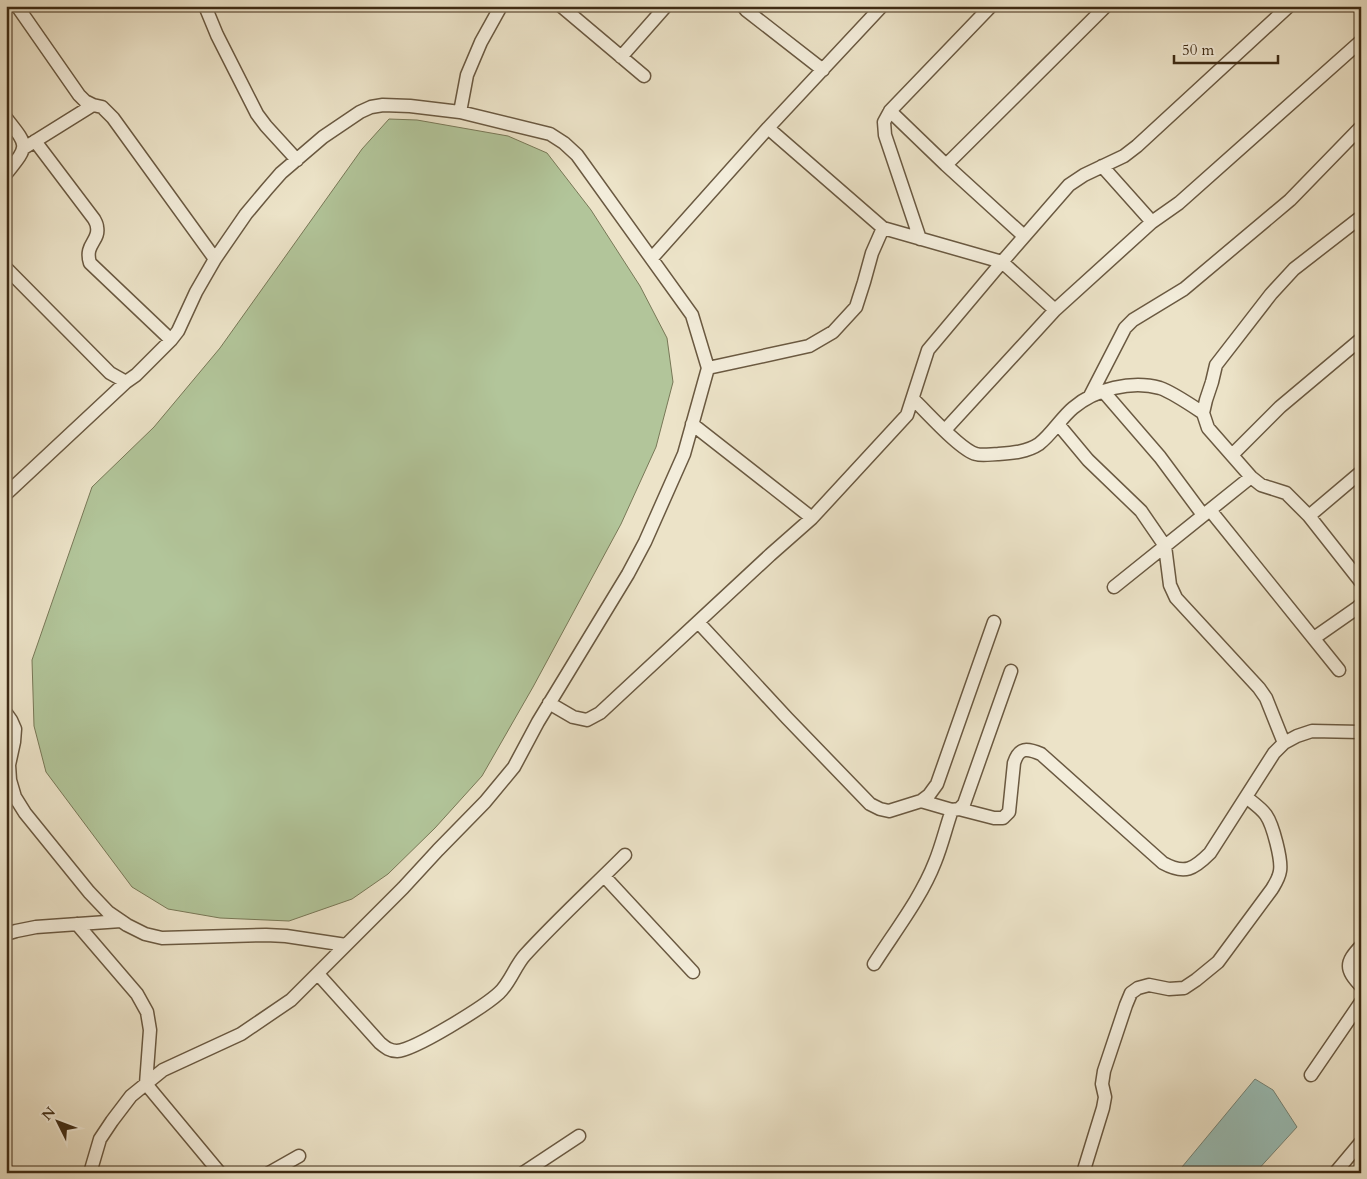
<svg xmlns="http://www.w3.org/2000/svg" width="1367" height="1179" font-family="Cardo,serif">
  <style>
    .green { fill: #b2c59a; stroke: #787857 }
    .water { fill: #99beb7; stroke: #758376 }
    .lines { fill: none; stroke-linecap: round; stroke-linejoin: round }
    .minor-casing { stroke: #6a5941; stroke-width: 15 }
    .minor { stroke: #f3eddb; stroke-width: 12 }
  </style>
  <rect width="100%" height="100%" fill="#ece3c8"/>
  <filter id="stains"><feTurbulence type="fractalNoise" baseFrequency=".004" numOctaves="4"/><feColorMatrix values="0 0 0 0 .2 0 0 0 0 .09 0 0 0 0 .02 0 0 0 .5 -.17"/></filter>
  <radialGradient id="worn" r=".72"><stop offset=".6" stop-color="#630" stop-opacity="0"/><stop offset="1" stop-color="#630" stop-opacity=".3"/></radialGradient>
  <!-- green -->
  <path class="green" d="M389,119L417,120L508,136L547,153L591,210L640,286L667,338L673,382L656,447L621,524L533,687L482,776L435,828L388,874L352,899L289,921L220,918L168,909L132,887L46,772L34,726L32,660L92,487L154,427L220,348L362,149Z"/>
  <!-- water -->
  <path class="water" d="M1255,1079L1273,1090L1297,1127L1255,1173H1177Z"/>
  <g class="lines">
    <defs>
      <path id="minor" d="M17,6L79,95L85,101L93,105L102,107L113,118L215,259
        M205,6L217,35L257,114L266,126L297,160
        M561,6L644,76
        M743,6L746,10L823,70
        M621,57L666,6
        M890,111L946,165L1024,236
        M460,112L467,75L481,42L501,6
        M6,118C29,147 29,145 6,174
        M768,128L883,228L1002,262L1069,185L1084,175L1124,156L1137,146L1289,6
        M35,141L94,219C95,221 97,224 97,227C100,241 84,244 90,263L171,340
        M24,148L93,105
        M946,165L1106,6
        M1102,166L1152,222
        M1361,217L1294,269L1271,294L1216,365L1212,382L1206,400L1203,413L1208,428L1251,477L1261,485L1286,493L1309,516L1361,582
        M920,239L885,135L884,122L890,111L991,6
        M652,258L768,128L882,6
        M6,268L110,373L126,382L136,375L171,340L178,331L196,292L215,259L246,214L267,189L281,173L323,137L360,112L371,107L383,105L410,106L460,112L550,134L564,143L577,155L692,315L708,368L684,454L645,542L628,574L538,722L514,767L485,802L438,850L403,888L291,1000L241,1034L163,1070L131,1096L112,1121L100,1139L90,1173
        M708,368L809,346L833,332L856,307L864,282L872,253L883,228
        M1103,391L1160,457L1203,515
        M1090,396L1125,328L1133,320L1184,289L1290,200L1361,127
        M913,399C926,411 960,450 976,454C982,456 992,454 998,454C1012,453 1027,452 1039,444C1052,434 1061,418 1073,408C1095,389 1132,380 1160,388C1172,392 1191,405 1203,413
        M692,424L812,518
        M1058,424L1088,460L1141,511L1165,546L1170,585L1176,598L1259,688L1266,698L1284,743
        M945,430L1055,310L1152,222L1179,203L1361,41
        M1232,455L1280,407L1361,339
        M6,494L126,382
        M1210,510L1339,670
        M1309,516L1361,472
        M1114,587L1251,477
        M698,622L787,718L870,804L880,809L889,811L921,801L929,795L937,784L994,622
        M1314,638L1357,608L1361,604
        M549,703L573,717L587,720L600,713L770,555L812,518L907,415L928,350L1002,262L1055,310
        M6,713L11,720L15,729L14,742L9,765L10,780L15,797L25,813L89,892L108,912L127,925L145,934L162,938L266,935L286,936L346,945
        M921,801L952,810L959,809L964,804L1011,671
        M959,809L994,818H1003L1009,812L1014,763C1019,747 1027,748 1041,754L1163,863C1185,875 1194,869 1210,853L1274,753L1284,743L1297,736L1312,731L1361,732
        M604,876L693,972
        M77,924L137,994L147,1012L150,1030L146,1084L220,1173
        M6,934L16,931L36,927L121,921
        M1361,946C1345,963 1345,969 1361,986
        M874,964C895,931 921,898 935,862C942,845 946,827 952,810
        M318,974L380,1043C386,1048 390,1051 397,1051C415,1050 485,1006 499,993C510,983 515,966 525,955C557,920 592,888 625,855
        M1311,1075L1361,1002
        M269,1173L299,1156
        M523,1173L579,1136
        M1083,1173L1103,1108L1105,1097L1102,1084L1104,1071L1126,1005L1131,993L1138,988L1149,985L1169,989L1184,988L1196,980L1218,962L1272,889C1275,884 1279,878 1280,871C1282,860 1273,825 1266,815C1261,808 1252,802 1246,797
        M1335,1173L1361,1142"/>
    </defs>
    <!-- minor casing -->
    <use href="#minor" class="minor-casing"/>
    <!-- minor -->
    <use href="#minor" class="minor"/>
  </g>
  <!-- margin -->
  <rect width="1367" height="1179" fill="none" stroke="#ece3c8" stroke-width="25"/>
  <rect x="8" y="8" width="1352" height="1164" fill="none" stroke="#3e2b14" stroke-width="2.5"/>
  <rect x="12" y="12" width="1342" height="1154" fill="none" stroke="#3e2b14"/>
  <!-- north arrow -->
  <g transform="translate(58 1122) rotate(312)" stroke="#f3eddb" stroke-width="4" paint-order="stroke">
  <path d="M0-4L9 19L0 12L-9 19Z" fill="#3e2b14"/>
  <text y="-8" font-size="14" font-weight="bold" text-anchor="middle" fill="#3e2b14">N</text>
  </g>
  <!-- scale -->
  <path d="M1174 55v8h104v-8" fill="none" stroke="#3e2b14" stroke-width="2.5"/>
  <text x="1182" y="55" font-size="15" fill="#3e2b14" stroke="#f3eddb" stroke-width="4" paint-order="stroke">50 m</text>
  <rect width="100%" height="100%" filter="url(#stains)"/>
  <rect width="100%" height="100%" fill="url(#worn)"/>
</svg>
